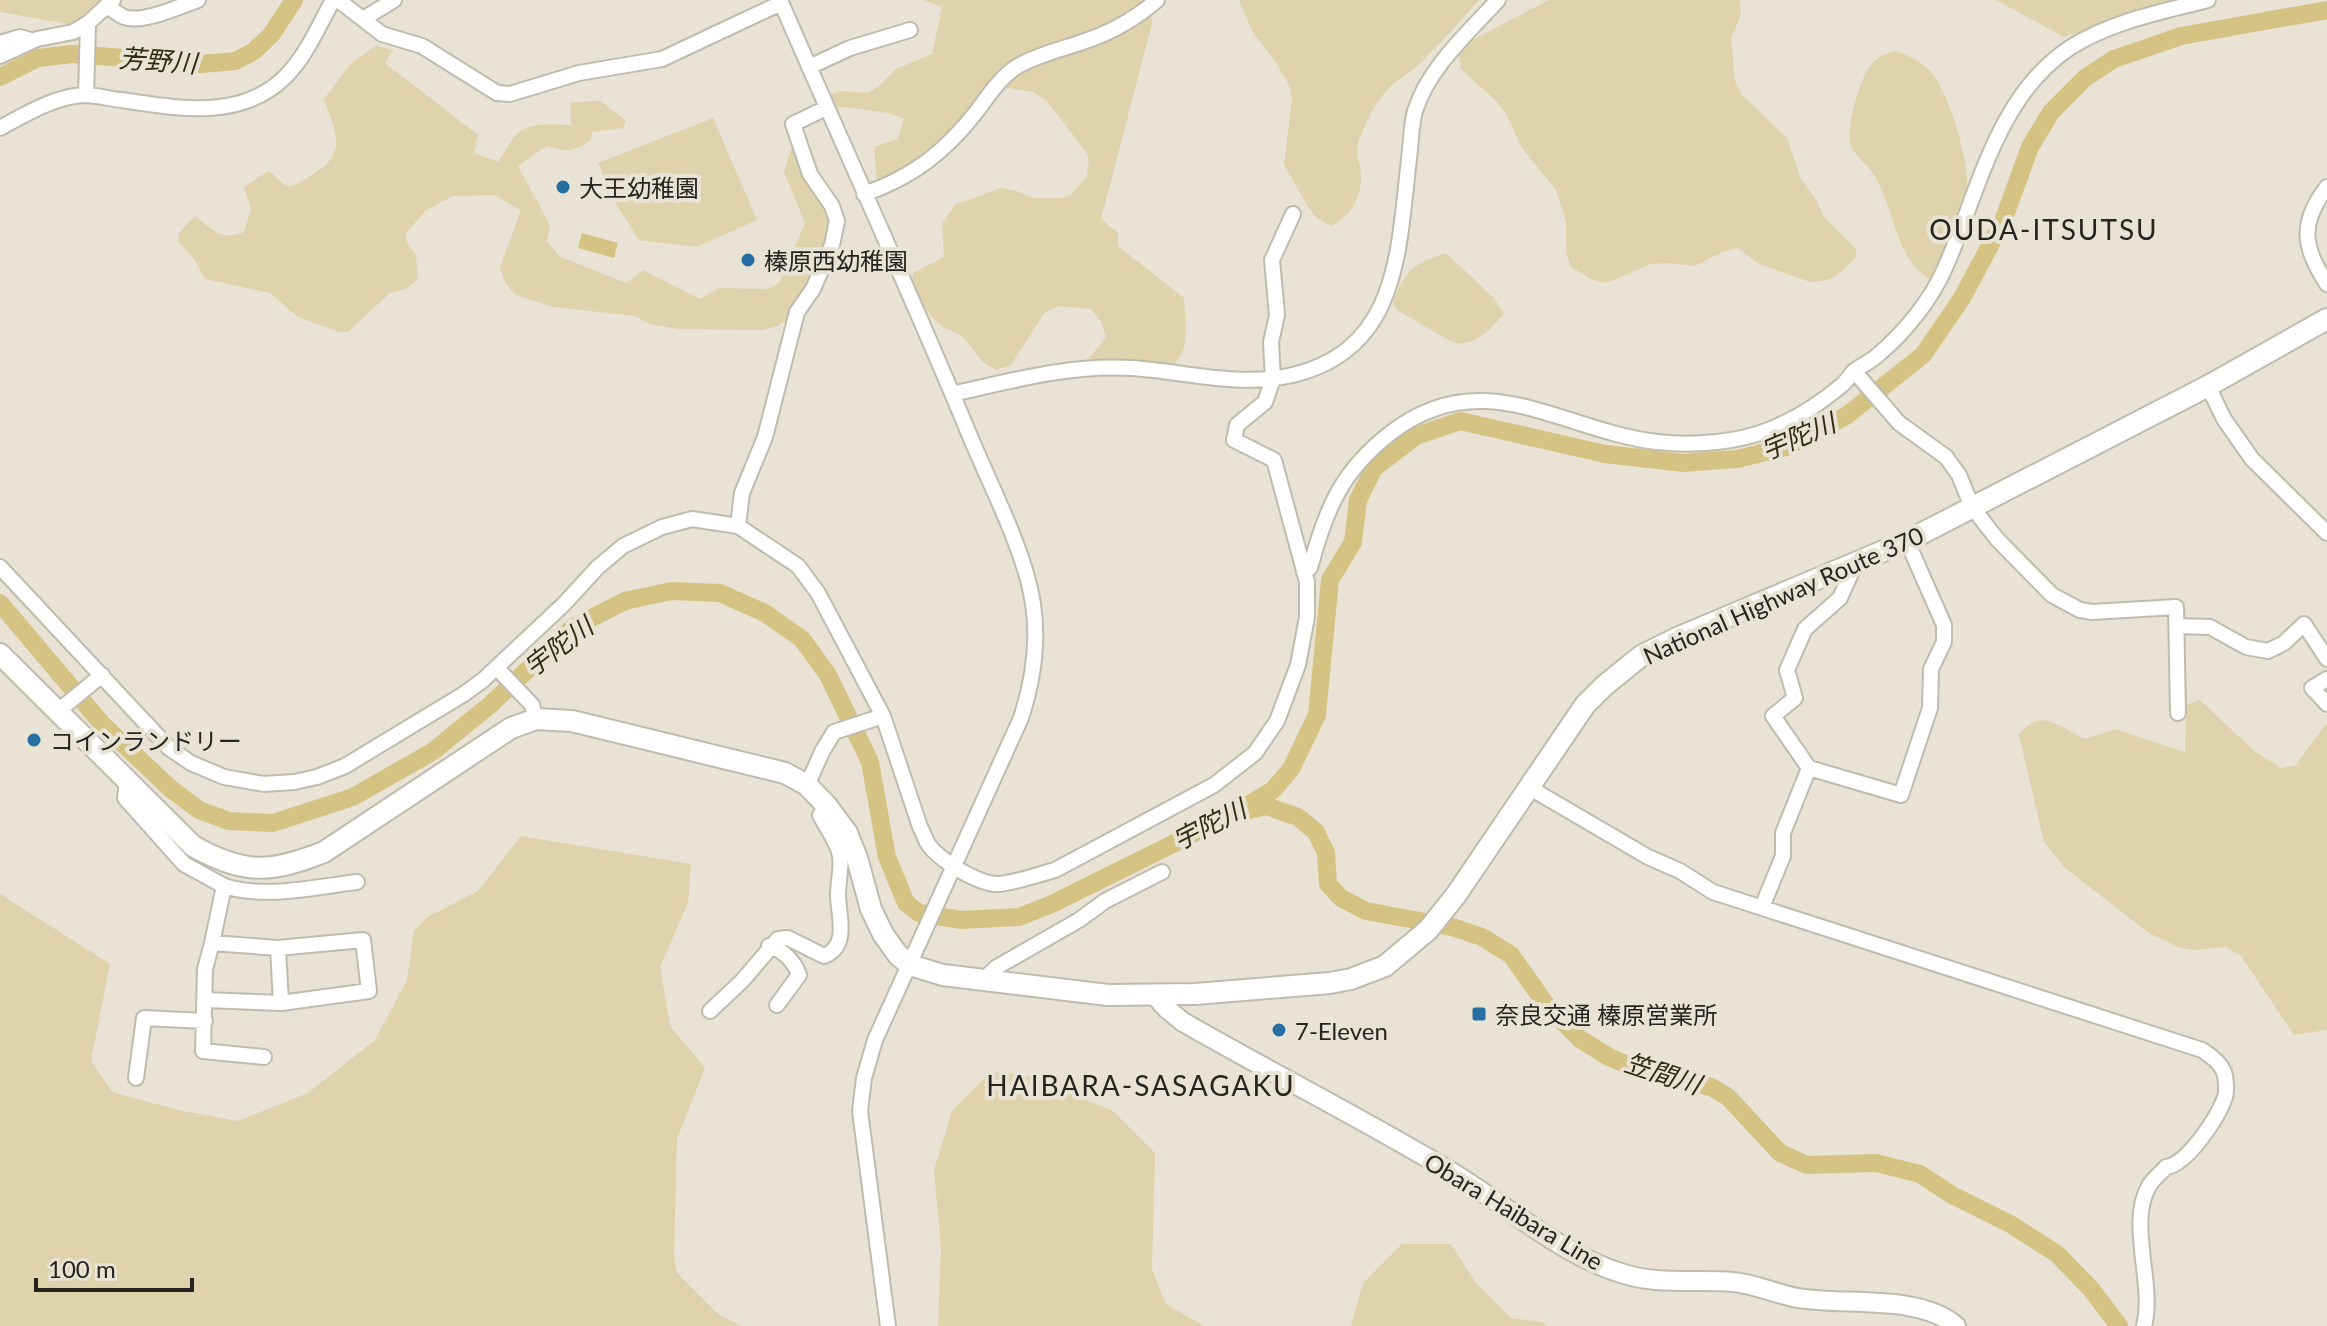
<svg xmlns="http://www.w3.org/2000/svg" width="2327" height="1326" font-family="Lato,'Noto Sans JP',sans-serif">
  <style>
    .green { fill: #ded3ac }
    .water { fill: #d5c384 }
    .lines { fill: none; stroke-linecap: round; stroke-linejoin: round }
    .river { stroke: #d5c384; stroke-width: 18 }
    .minor-casing { stroke: #c0bcad; stroke-width: 18 }
    .major-casing { stroke: #c0bcad; stroke-width: 22 }
    .highway-casing { stroke: #c0bcad; stroke-width: 24 }
    .minor { stroke: #fff; stroke-width: 14 }
    .major { stroke: #fff; stroke-width: 18 }
    .highway { stroke: #fff; stroke-width: 20 }
    .poi-dot { fill: #276ea2; stroke: #e8e3d4; stroke-width: 3 }
    .labels { text-anchor: middle; dominant-baseline: central; stroke-width: 8; stroke-linejoin: round; paint-order: stroke }
    .poi-label { font-size: 24px; fill: #26241e; stroke: #e8e3d4; text-anchor: start }
    .street-label { font-size: 24px; fill: #26241e; stroke: #e8e3d4 }
    .water-label { font-size: 26px; font-style: italic; fill: #332b0f; stroke: #e8e3d4 }
    .quarter-label { font-size: 28px; letter-spacing: 2px; fill: #26241e; stroke: #e8e3d4 }
  </style>
  <rect width="100%" height="100%" fill="#e8e3d4"/>
  <!-- green -->
  <path class="green" d="M0,0H102L73,25L0,12Z
    M924,0H1144L1151,9L1152,24L1101,219L1118,233V246L1184,298C1185,320 1193,360 1166,367L1084,365L1106,337L1101,322L1091,309L1060,306L1045,312L1011,365L996,370C977,361 978,353 965,339C960,333 950,331 943,327C929,317 911,290 913,273L944,257L942,224L955,205L1001,188L1017,191L1032,198H1064L1071,195L1087,176L1089,160L1086,152L1047,101L1033,92L996,86L949,146L877,180L874,147L898,139L904,119L889,113L835,106L831,95L839,91L868,93L880,85L896,69L932,54L942,7Z
    M1239,0H1479C1460,22 1440,43 1420,64C1411,72 1399,78 1390,87C1376,100 1366,123 1359,140C1354,154 1361,163 1361,176C1361,199 1350,217 1331,226L1317,218L1308,207L1284,164L1292,100L1290,86L1272,57L1253,33Z
    M1549,0H1740L1741,14L1731,39L1735,81L1742,95L1787,138L1801,179L1815,198L1825,218L1856,249V257C1841,273 1833,282 1810,282L1759,264L1738,248L1722,252L1695,266L1669,263L1651,264L1607,283L1592,280L1571,267L1566,252V221L1556,190L1522,148L1505,112L1495,100L1461,69L1459,54L1470,41Z
    M1996,0H2173L2064,37Z
    M376,46L393,50L385,63L478,135L474,153L498,162C504,154 509,143 516,135C528,121 554,125 571,125V102L601,101L626,121L623,128L592,132L591,140C575,151 565,153 547,146L518,166L550,225L547,241L559,256L626,283L643,270L700,299L719,288L767,289L774,286L780,281L805,223L784,172L793,143L808,183L829,215L828,237L791,318L778,326L762,330L680,329L649,324L636,316L553,307L515,295L505,282L500,267L521,210L494,195L453,196L426,210L406,233V241L416,255L418,279L406,289L390,293L348,332H339L298,317L270,293L205,279L194,259L178,241L179,233L195,216C215,231 219,241 244,232L251,209L244,187L269,171L287,187C298,185 307,178 316,172C349,152 334,129 324,99L351,63Z
    M1896,51C1909,56 1923,62 1932,73C1951,98 1971,166 1967,196C1965,215 1942,267 1930,280C1924,275 1916,269 1912,263C1894,238 1891,204 1876,178C1869,166 1854,156 1850,143C1846,127 1860,79 1870,66C1875,59 1887,52 1896,51Z
    M713,118L757,220L696,247L639,240L613,199L598,163Z
    M1446,253L1494,298L1504,314C1490,329 1475,348 1452,342L1397,310L1393,303C1404,271 1414,263 1446,253Z
    M2200,700L2253,750L2281,768L2296,765L2325,725L2327,726V1030L2294,1035L2241,956L2226,947L2193,950L2178,947L2149,933L2064,867L2044,842L2019,735C2040,706 2059,727 2085,739L2115,729L2185,752L2186,705Z
    M521,836L691,864L688,903L660,967L670,1026L705,1068L677,1139L674,1255L677,1273L719,1315L742,1326H0V894L110,964L91,1061L112,1092L178,1110L238,1121L308,1093L375,1040L407,980L414,931L428,917L478,891Z
    M990,1072L1029,1076L1113,1111L1155,1153L1152,1269L1166,1304L1204,1326H938L941,1248L934,1170L952,1111Z
    M1402,1244H1451L1476,1283L1511,1318L1542,1322L1547,1326H1351L1363,1283Z"/>
  <!-- water -->
  <path class="water" d="M582,233L618,243L614,258L578,248Z"/>
  <g class="lines">
    <!-- river -->
    <path class="river" d="M0,77L38,58L72,54L201,64L236,61L254,51L271,35L294,0
      M0,603L103,725L171,789L199,810L229,821L273,823L353,797L432,752L490,705L572,628L625,601L671,591L720,593L765,613L802,639L828,675L870,762L887,857L906,903L919,913L961,920L1019,917L1052,904L1235,813L1273,790L1291,769L1317,715L1330,580L1353,542L1358,500L1374,468L1416,436L1460,421L1605,454L1683,463L1737,459L1786,447L1846,416L1923,355L1962,298L2003,221L2030,147L2051,112L2085,78L2114,59L2181,36L2327,10
      M1245,811L1266,806L1298,817L1316,832L1326,853L1328,884L1341,898L1366,911L1452,927L1482,937L1511,955L1547,1006L1580,1039L1609,1057L1639,1070L1711,1087L1728,1097L1780,1153L1807,1165L1876,1163L1920,1174L1952,1195L2012,1225L2057,1254L2091,1289L2119,1326"/>
    <defs>
      <path id="minor" d="M338,0L382,34L422,46L497,93L510,94L579,73L662,59L781,3
        M780,0C842,143 907,285 967,429C988,481 1025,550 1033,604C1039,643 1033,681 1021,718L875,1040L864,1078L860,1111L888,1326
        M108,7C113,10 119,15 124,17C143,24 180,6 198,0
        M363,19L394,0
        M0,43L20,37L30,40
        M0,56L37,39L73,32L88,23L113,0
        M809,67L850,48L910,30
        M86,95L88,23
        M0,128C26,114 55,96 85,95C97,95 110,99 121,100C177,108 239,121 284,78C306,57 319,25 333,0
        M2327,187C2299,223 2303,248 2327,284
        M864,194C913,177 945,152 977,111C988,96 1002,75 1018,66C1041,53 1064,49 1088,40C1112,32 1138,17 1157,0
        M1854,371L1899,423L1946,457L1959,475L1972,507L1997,539L2052,595L2080,610L2092,612L2176,607L2178,713
        M2208,386L2224,419L2252,459L2327,533
        M952,394C1011,381 1071,364 1131,368C1182,371 1237,387 1288,376C1400,352 1398,251 1409,159C1411,144 1411,125 1415,111C1429,67 1468,33 1498,0
        M738,526L742,493L765,437L797,312L813,289L832,245L837,221L832,206L810,174L793,124L826,108
        M1857,560L1840,598L1805,629L1787,670L1795,698L1773,716L1809,768L1901,795L1930,708L1931,669L1944,642V625L1907,541
        M0,567L169,748L191,763L224,777L264,784L294,782L317,777L345,766L464,694L483,680L564,604L597,568L623,546L662,527L692,519L738,526L798,566L818,593L883,716L920,827C923,832 925,839 928,844C939,860 979,885 999,884C1017,882 1037,875 1055,870L1214,785L1255,753L1277,721L1298,665L1307,617V582L1274,460L1234,440L1237,425L1265,402L1273,379L1271,342L1277,315L1272,260L1293,214
        M1304,572L1310,568C1326,508 1342,470 1392,432C1484,362 1563,431 1657,442C1693,446 1737,443 1771,429C1795,419 1822,402 1842,385C1847,381 1850,375 1854,371C1862,365 1872,361 1879,354C1905,332 1931,300 1945,268C1979,192 1996,96 2071,47C2112,21 2162,12 2208,0
        M2177,626L2210,627L2246,647L2268,651L2284,643L2304,624L2327,659
        M497,668L532,705L536,719
        M2327,679L2312,688L2327,704
        M57,712L102,675
        M127,781L125,798L184,864L224,886L212,943L278,948L281,1003L369,991L363,940L278,948
        M807,785L823,750L834,732L883,716
        M1530,788L1648,857L1680,871L1713,892L2202,1050C2210,1055 2220,1062 2224,1072C2226,1078 2227,1091 2225,1097C2219,1116 2187,1165 2166,1167C2161,1173 2153,1179 2149,1186C2127,1223 2155,1284 2144,1326
        M224,886C265,899 315,887 357,882
        M1762,907L1783,856V833L1809,768
        M212,943L205,969L203,1051L264,1057
        M769,946C782,949 795,962 799,975L777,1005
        M984,979L997,967L1079,920L1105,901L1162,872
        M206,1000L281,1003
        M710,1011L742,981L778,939L788,938L824,956C850,946 838,915 838,894C838,882 842,867 840,856C838,843 826,827 820,815L827,806
        M136,1078L144,1018L205,1021"/>
      <path id="major" d="M1155,996L1167,1009L1183,1022C1270,1072 1361,1118 1448,1170C1504,1203 1562,1256 1624,1274C1659,1285 1697,1279 1733,1282C1755,1284 1776,1294 1798,1298C1845,1306 1920,1294 1956,1326"/>
      <path id="highway" d="M0,654L193,846C244,875 271,873 324,852L511,728L536,719L572,721L785,773L807,785L827,806L847,833L857,858L871,909L883,934L898,955L910,965L943,975L1108,995L1195,994L1330,983L1351,979L1385,966L1428,930L1456,895L1585,705L1604,686L1641,656L1677,638L1907,541L2208,386L2327,319"/>
    </defs>
    <!-- minor casing -->
    <use href="#minor" class="minor-casing"/>
    <!-- major casing -->
    <use href="#major" class="major-casing"/>
    <!-- highway casing -->
    <use href="#highway" class="highway-casing"/>
    <!-- minor -->
    <use href="#minor" class="minor"/>
    <!-- major -->
    <use href="#major" class="major"/>
    <!-- highway -->
    <use href="#highway" class="highway"/>
  </g>
  <!-- markers -->
  <g class="poi-dot">
    <circle cx="563" cy="187" r="8"/>
    <circle cx="748" cy="260" r="8"/>
    <circle cx="34" cy="740" r="8"/>
    <rect x="1471" y="1006" width="16" height="16" rx="4"/>
    <circle cx="1279" cy="1030" r="8"/>
  </g>
  <g class="labels">
    <!-- poi labels -->
    <g class="poi-label">
      <text x="579" y="187">大王幼稚園</text>
      <text x="764" y="260">榛原西幼稚園</text>
      <text x="50" y="740">コインランドリー</text>
      <text x="1495" y="1014">奈良交通 榛原営業所</text>
      <text x="1295" y="1030">7-Eleven</text>
    </g>
    <!-- street labels -->
    <g class="street-label">
      <text transform="translate(1783 595) rotate(-24)">National Highway Route 370</text>
      <text transform="translate(1514 1211) rotate(31)">Obara Haibara Line</text>
    </g>
    <!-- water labels -->
    <g class="water-label">
      <text transform="translate(158 60) rotate(4)">芳野川</text>
      <text transform="translate(1798 436) rotate(-23)">宇陀川</text>
      <text transform="translate(558 646) rotate(-37)">宇陀川</text>
      <text transform="translate(1209 824) rotate(-27)">宇陀川</text>
      <text transform="translate(1663 1073) rotate(18)">笠間川</text>
    </g>
    <!-- quarter labels -->
    <g class="quarter-label">
      <text x="2044" y="229">OUDA-ITSUTSU</text>
      <text x="1141" y="1085">HAIBARA-SASAGAKU</text>
    </g>
  </g>
  <!-- scale -->
  <path d="M36 1278v12h156v-12" fill="none" stroke="#26241e" stroke-width="4"/>
  <text x="48" y="1278" font-size="24" fill="#26241e" stroke="#e8e3d4" stroke-width="6" paint-order="stroke">100 m</text>
</svg>
